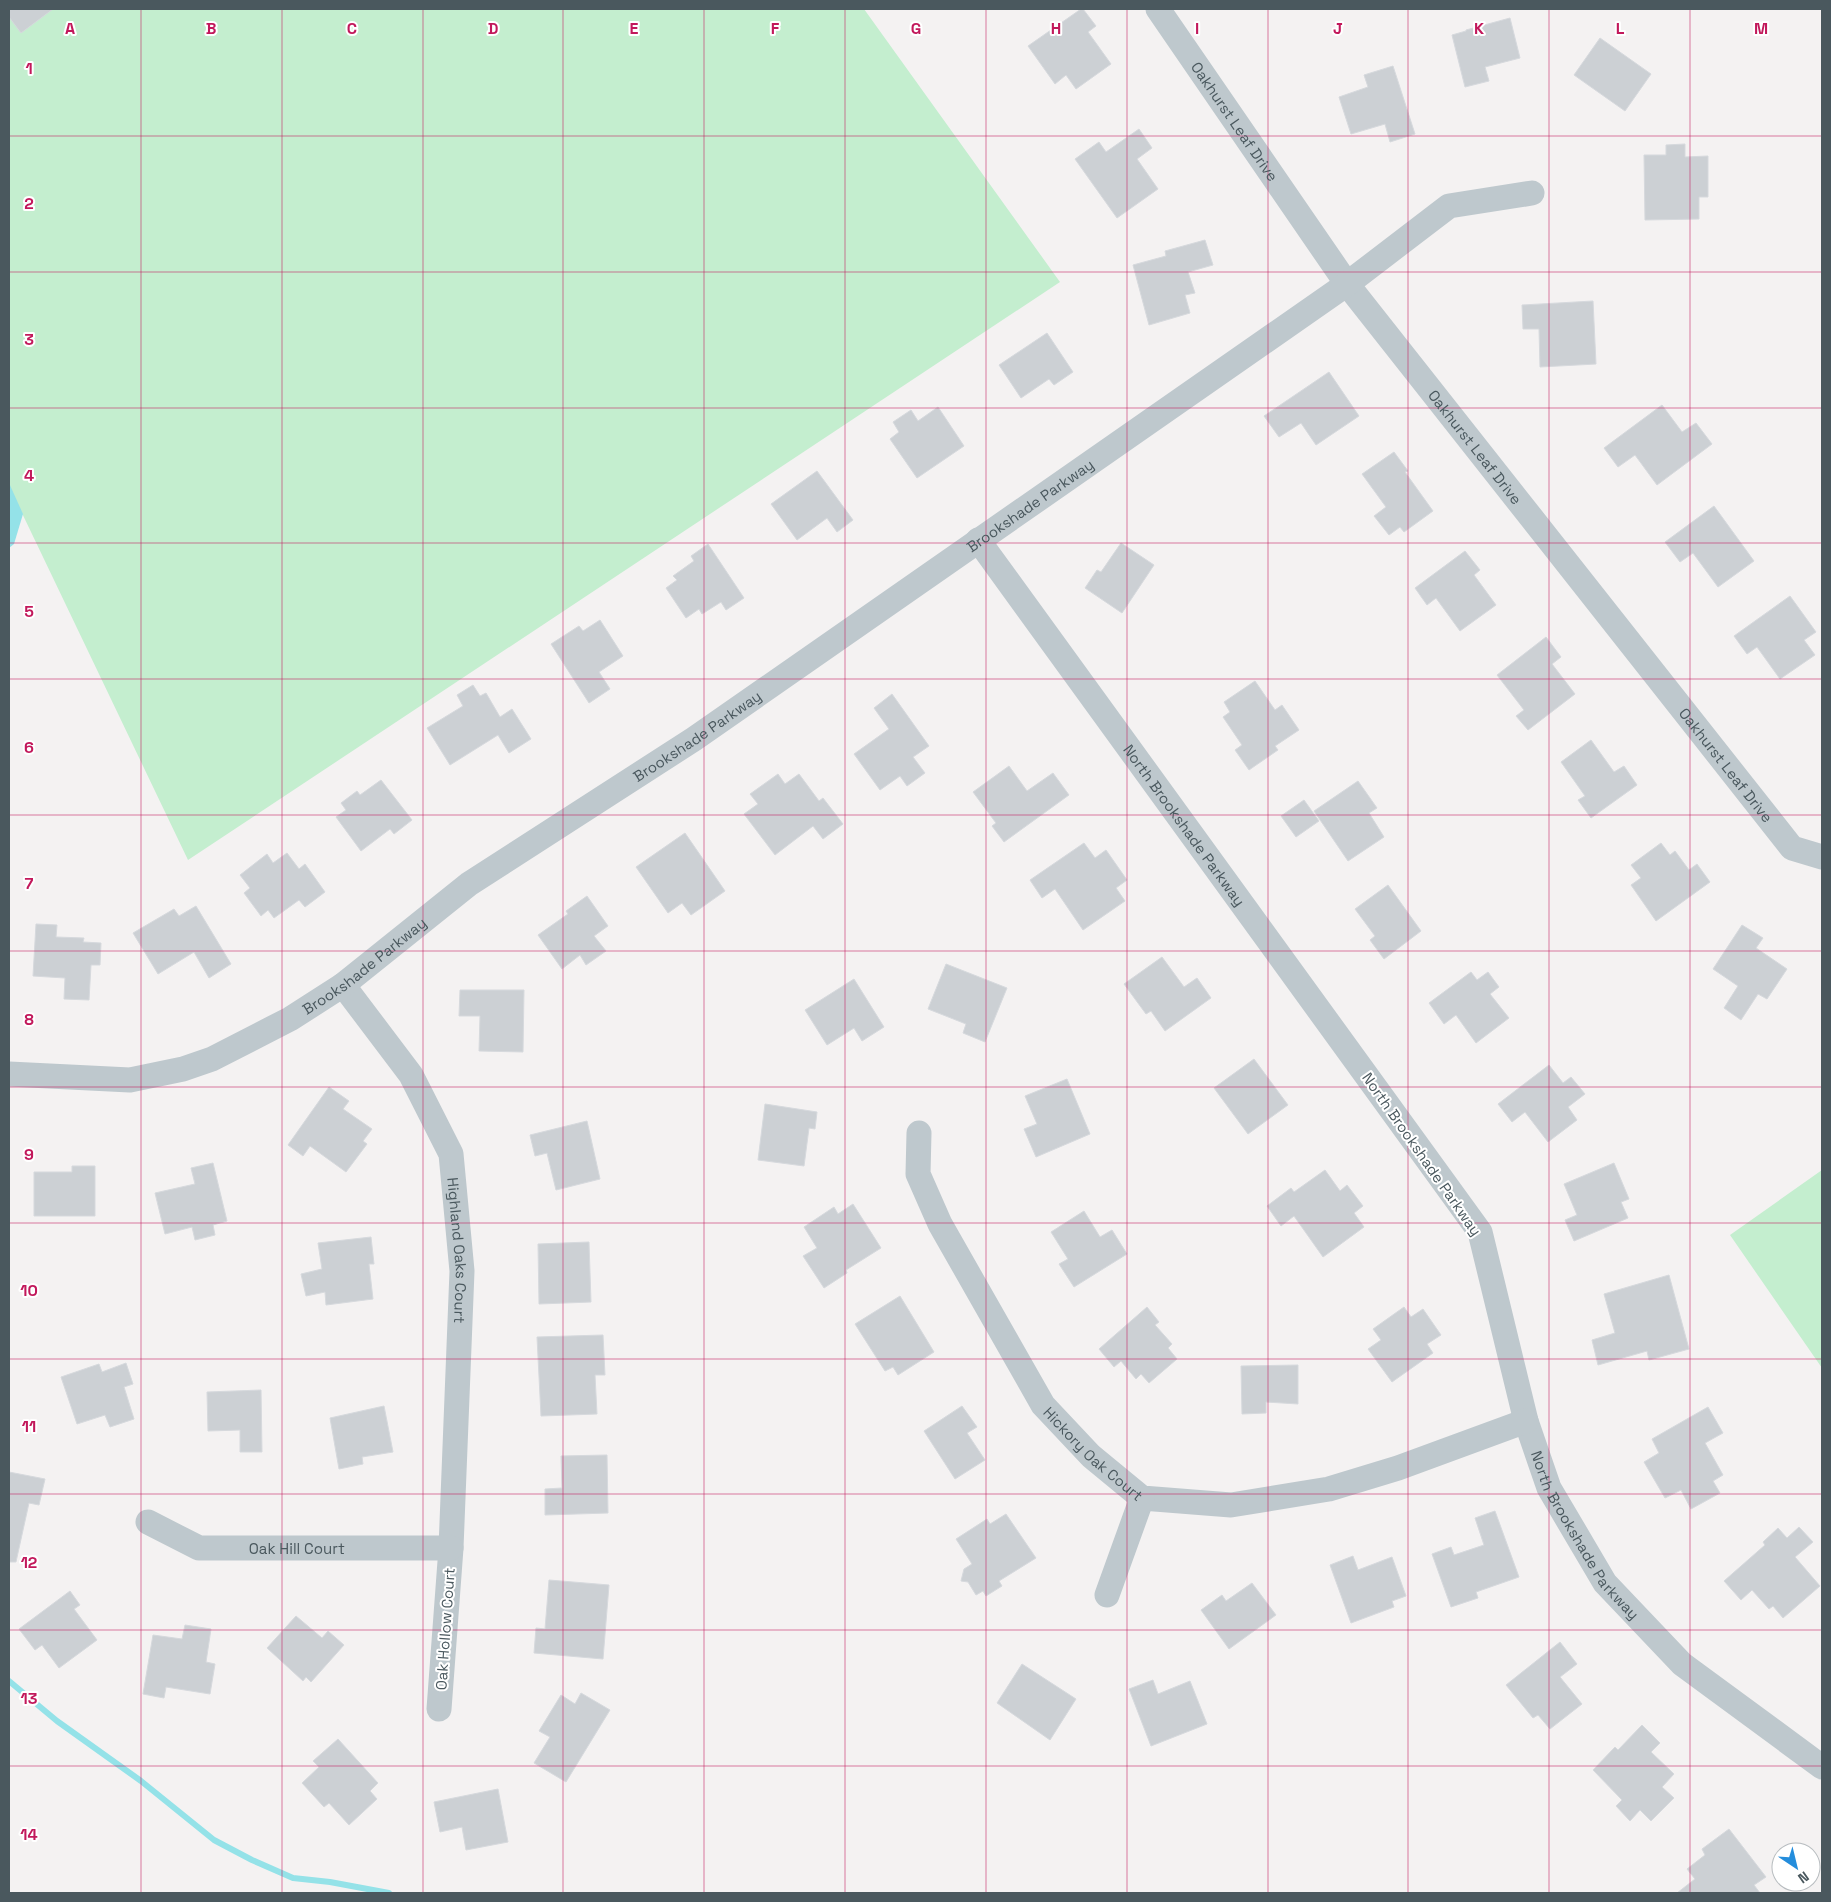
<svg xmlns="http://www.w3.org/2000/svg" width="1831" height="1902" font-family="'Space Grotesk',sans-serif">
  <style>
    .green { fill: #c4eecf }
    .water { fill: #94e2e8 }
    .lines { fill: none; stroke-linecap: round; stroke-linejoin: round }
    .stream { stroke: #94e2e8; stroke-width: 6 }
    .building { fill: #ccd0d4; stroke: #d6d9dd }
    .minor { stroke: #bec8cd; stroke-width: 25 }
    .grid { fill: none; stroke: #c2185b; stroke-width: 1; stroke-opacity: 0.55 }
    .labels { text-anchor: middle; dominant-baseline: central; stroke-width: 4; stroke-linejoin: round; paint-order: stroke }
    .street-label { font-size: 15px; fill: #4a585e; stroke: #fff }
    .grid-label { font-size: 16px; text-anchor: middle; font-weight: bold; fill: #c2185b; stroke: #fff; stroke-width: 4; stroke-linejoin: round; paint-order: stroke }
  </style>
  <rect width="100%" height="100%" fill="#f4f2f2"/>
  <!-- green -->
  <path class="green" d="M9,9H864L1060,282L188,860L9,486Z
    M1822,1170V1368L1730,1235Z"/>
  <!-- water -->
  <path class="water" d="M9,483L23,514L14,544L9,548Z"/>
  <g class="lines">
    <!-- stream -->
    <path class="stream" d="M9,1681L57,1721L141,1781L214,1840L252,1860L293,1878L330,1882L389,1893"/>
  </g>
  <!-- building -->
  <path class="building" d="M9,9H53L21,33L9,17Z
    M1081,9H1083L1096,26L1088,32L1111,64L1076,89L1066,75L1055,84L1028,46Z
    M1510,18L1520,58L1485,67L1489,81L1465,87L1452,35L1466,31V30Z
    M1600,38L1651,74L1625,111L1574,75Z
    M1393,66L1415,134L1390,142L1385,124L1351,134L1339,97L1368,87L1364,75Z
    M1139,129L1152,148L1137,159L1158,189L1117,218L1075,159L1099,142L1106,152Z
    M1685,144V157L1708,156V197H1699V219L1645,220L1644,155H1666V145Z
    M1205,240L1213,265L1188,272L1195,293L1185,295L1190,313L1149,325L1133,265L1166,256L1165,251Z
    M1593,301L1596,364L1540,367L1539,329H1523L1522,305Z
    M1047,333L1073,372L1054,385L1049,379L1021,398L999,365Z
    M1329,372L1359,416L1316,445L1301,423L1279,437L1264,416Z
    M1662,405L1682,432L1696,423L1712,444L1657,485L1635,455L1618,467L1604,448Z
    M938,407L964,446L917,478L890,439L899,432L893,422L911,410L918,421Z
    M1394,452L1408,471L1405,472L1433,511L1404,532L1400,527L1389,535L1374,516L1386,507L1362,474Z
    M817,471L853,520L837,532L827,518L797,540L771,504Z
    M1714,506L1754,561L1718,587L1693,553L1680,562L1665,542Z
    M1121,543L1154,565L1122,613L1085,588L1097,570L1101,572Z
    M708,544L744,598L726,610L721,602L702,614L699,609L686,618L666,588L677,580L673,576L694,561L691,556Z
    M1465,551L1480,570L1474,575L1496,605L1460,631L1436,598L1427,605L1415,588Z
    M1790,596L1816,632L1804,640L1815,655L1780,679L1757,647L1747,654L1734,636Z
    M600,620L623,656L599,672L610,689L589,703L551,644L579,626L583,631Z
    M1546,637L1561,657L1552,664L1575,694L1528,730L1516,716L1524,710L1497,675Z
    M1255,681L1275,710L1282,705L1299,730L1275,746L1278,750L1249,770L1235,750L1242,745L1223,717L1230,712L1224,702Z
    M473,685L480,696L486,693L500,717L512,709L531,739L509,753L498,735L450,765L427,728L463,706L457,695Z
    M892,694L929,746L913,757L925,773L907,786L900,776L880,790L854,754L889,729L874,708Z
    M1591,740L1614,772L1624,766L1637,785L1591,818L1578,800L1585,796L1561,762Z
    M1009,766L1027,791L1053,773L1069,795L1004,842L992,826L996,823L973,792Z
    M778,774L785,784L799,774L819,801L823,798L843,824L823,839L813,826L775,855L744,814L758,804L750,794Z
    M381,780L412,820L394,834L390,829L361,851L336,817L346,810L341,803L357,791L360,795Z
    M1358,781L1377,808L1369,813L1384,837L1348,861L1314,811Z
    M1304,800L1319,821L1296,837L1281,816Z
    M685,833L725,891L691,915L682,903L668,913L636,867Z
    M1084,843L1095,858L1106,850L1127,880L1116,888L1125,901L1083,930L1055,889L1042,898L1030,880Z
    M1661,843L1670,855L1675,851L1689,870L1697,864L1710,882L1656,921L1631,885L1641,878L1631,865Z
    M287,853L299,869L305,864L325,892L305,907L299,900L274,918L268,910L261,916L244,893L250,888L240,875L267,854L273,863Z
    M1388,885L1421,931L1384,959L1370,940L1375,936L1355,909Z
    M587,896L608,926L594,936L606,951L586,965L580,955L562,969L538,935L568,914L566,911Z
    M196,906L231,964L209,978L194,952L158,974L133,933L174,909L179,916Z
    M36,924L57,925L56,937L84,938L83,942L101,943L100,965H91L89,1000L64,999L65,978L33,976Z
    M1742,925L1763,938L1756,948L1787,969L1767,999L1758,994L1741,1020L1724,1008L1738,986L1713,969Z
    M1162,957L1184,987L1197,978L1211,998L1165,1031L1151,1011L1146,1014L1124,984Z
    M946,964L1007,988L985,1042L963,1033L966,1024L928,1009Z
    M1471,972L1477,980L1488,972L1499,987L1490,994L1509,1018L1476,1043L1456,1015L1444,1024L1429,1003Z
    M854,979L884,1027L862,1041L854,1028L827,1045L805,1010Z
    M460,990H524L523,1052L479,1051L480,1016H459Z
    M1254,1059L1288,1105L1248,1134L1214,1088Z
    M1549,1065L1563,1083L1571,1077L1585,1094L1568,1107L1577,1120L1548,1142L1525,1112L1512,1122L1498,1104Z
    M1067,1079L1090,1134L1036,1157L1024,1129L1037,1124L1025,1096Z
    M329,1087L349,1101L343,1109L372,1129L363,1141L367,1144L346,1172L310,1146L303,1156L288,1145Z
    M765,1104L817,1112L815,1129L809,1128L804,1166L758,1160Z
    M587,1121L600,1179L556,1190L547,1153L535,1156L530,1135Z
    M213,1163L227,1221L213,1225L215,1235L195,1240L192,1227L165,1234L155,1193L195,1184L191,1168Z
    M1614,1163L1629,1199L1621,1202L1628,1218L1574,1241L1565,1220L1577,1215L1564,1184Z
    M72,1166H95V1216H34V1172H72Z
    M1325,1170L1340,1191L1347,1185L1363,1206L1354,1213L1364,1227L1323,1257L1294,1216L1281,1226L1267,1206L1291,1188L1294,1192Z
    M853,1204L881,1248L846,1270L847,1273L824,1288L803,1256L817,1248L804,1227L834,1207L838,1214Z
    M1084,1211L1100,1237L1112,1230L1127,1254L1074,1287L1059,1264L1068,1259L1051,1232Z
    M371,1237L374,1264H369L373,1299L326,1305L325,1292L306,1296L301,1274L322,1269L318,1243Z
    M589,1242L591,1302L539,1304L538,1244Z
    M1669,1275L1689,1349L1649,1360L1647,1351L1598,1365L1592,1340L1615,1333L1604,1294Z
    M900,1296L934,1352L898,1375L893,1367L885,1371L855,1324Z
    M1147,1307L1159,1322L1155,1325L1172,1344L1168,1348L1177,1359L1149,1383L1141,1374L1136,1379L1121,1361L1114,1367L1099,1349Z
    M1404,1307L1411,1317L1423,1309L1441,1335L1427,1344L1433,1353L1392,1382L1368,1349L1381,1340L1373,1329Z
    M603,1335L605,1375H595L597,1414L541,1416L537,1337Z
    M126,1363L133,1384L124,1387L134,1419L110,1427L105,1415L77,1424L61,1377L99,1364L102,1372Z
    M1298,1365V1404L1266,1402V1413L1242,1414L1241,1366Z
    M261,1390L262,1452H240V1430L208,1431L207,1392Z
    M384,1406L393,1452L362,1457L363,1464L339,1469L330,1418Z
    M962,1406L977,1427L967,1433L985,1460L955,1479L924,1431Z
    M1708,1407L1723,1433L1705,1443L1723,1475L1713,1481L1720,1493L1691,1509L1681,1490L1665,1498L1644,1462L1659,1453L1652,1439Z
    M607,1455L608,1513L545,1515V1489L562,1488L561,1456Z
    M9,1472L45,1479L39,1505L29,1503L16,1562H9Z
    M1495,1511L1519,1577L1476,1592L1478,1598L1451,1607L1432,1554L1451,1547L1454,1555L1484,1545L1475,1518Z
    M1006,1514L1036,1558L999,1581L1002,1586L986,1596L983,1591L976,1595L968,1582L961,1581L964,1569L972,1564L956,1539L987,1519L990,1524Z
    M1799,1527L1813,1542L1795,1557L1820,1586L1783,1618L1773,1606L1769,1609L1752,1590L1741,1600L1724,1581L1765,1545L1763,1542L1778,1528L1787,1538Z
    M1353,1556L1358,1570L1392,1557L1406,1596L1392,1601L1394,1607L1351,1623L1330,1565Z
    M549,1580L609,1585L603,1659L534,1653L536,1628L545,1629Z
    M1252,1583L1276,1615L1229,1649L1201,1610L1222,1595L1226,1601Z
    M70,1591L80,1605L74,1609L97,1640L59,1668L42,1645L35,1650L19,1629Z
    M296,1616L322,1638L328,1631L344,1645L311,1682L306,1677L303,1681L267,1648Z
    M185,1625L211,1629L206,1662L215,1664L210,1694L166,1687L164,1698L143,1694L153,1635L182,1639Z
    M1560,1642L1577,1664L1560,1677L1582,1704L1550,1729L1538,1715L1533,1718L1506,1685Z
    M1022,1664L1076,1699L1050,1740L997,1703Z
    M1153,1680L1158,1694L1190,1681L1207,1724L1151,1746L1129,1689Z
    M581,1693L610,1710L566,1782L534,1763L550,1737L539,1731L561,1695L575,1704Z
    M1642,1725L1660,1743L1651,1752L1674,1774L1662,1787L1674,1798L1651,1821L1640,1810L1630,1821L1616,1806L1622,1800L1593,1770L1615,1747L1618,1750Z
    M338,1739L378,1783L370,1791L377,1799L349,1825L329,1803L324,1807L302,1783L319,1767L313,1761Z
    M498,1789L508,1842L466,1850L462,1827L440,1832L434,1802Z
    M1729,1829L1766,1877L1754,1885L1760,1893H1677L1695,1879L1687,1869L1705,1855L1702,1849Z"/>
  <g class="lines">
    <!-- minor -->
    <g class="minor">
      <path id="s1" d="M1158,9L1347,284L1792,848L1822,857"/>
      <path id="s2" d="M978,540L1480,1232L1526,1421L1549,1488L1605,1583L1682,1664L1822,1767"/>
      <path id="s3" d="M343,985L411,1075L451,1154L462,1271L451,1548L439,1709"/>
      <path id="s4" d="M9,1074L130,1080L183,1069L212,1059L290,1019L343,985L469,884L694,739L1347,284L1449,206L1532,193"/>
      <path id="s5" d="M919,1133L918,1174L940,1224L1043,1405L1091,1456L1142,1498L1231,1505L1329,1489L1398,1468L1526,1421"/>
      <path id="s6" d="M148,1522L199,1548H451"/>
      <path d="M1107,1595L1142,1498"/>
    </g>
  </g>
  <!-- grid -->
  <path class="grid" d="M141,9V1893M282,9V1893M423,9V1893M563,9V1893M704,9V1893M845,9V1893M986,9V1893M1127,9V1893M1268,9V1893M1408,9V1893M1549,9V1893M1690,9V1893M9,136H1822M9,272H1822M9,408H1822M9,543H1822M9,679H1822M9,815H1822M9,951H1822M9,1087H1822M9,1223H1822M9,1359H1822M9,1494H1822M9,1630H1822M9,1766H1822"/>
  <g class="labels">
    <!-- street labels -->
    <g class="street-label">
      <text stroke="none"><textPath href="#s1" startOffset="136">Oakhurst Leaf Drive</textPath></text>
      <text stroke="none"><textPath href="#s1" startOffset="541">Oakhurst Leaf Drive</textPath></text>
      <text stroke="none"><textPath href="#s4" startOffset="1195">Brookshade Parkway</textPath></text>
      <text stroke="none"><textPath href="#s4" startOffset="790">Brookshade Parkway</textPath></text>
      <text stroke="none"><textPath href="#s1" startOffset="946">Oakhurst Leaf Drive</textPath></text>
      <text stroke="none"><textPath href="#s2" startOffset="352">North Brookshade Parkway</textPath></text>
      <text stroke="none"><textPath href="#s4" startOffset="385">Brookshade Parkway</textPath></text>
      <text transform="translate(1422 1154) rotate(55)">North Brookshade Parkway</text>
      <text stroke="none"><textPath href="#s3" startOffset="298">Highland Oaks Court</textPath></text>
      <text stroke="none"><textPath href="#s5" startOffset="374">Hickory Oak Court</textPath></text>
      <text stroke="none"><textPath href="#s2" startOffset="1179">North Brookshade Parkway</textPath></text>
      <text stroke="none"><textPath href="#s6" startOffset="155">Oak Hill Court</textPath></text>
      <text transform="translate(445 1629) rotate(-86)">Oak Hollow Court</text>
    </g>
  </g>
  <g class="grid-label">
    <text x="70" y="34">A</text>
    <text x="211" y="34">B</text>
    <text x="352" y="34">C</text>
    <text x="493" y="34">D</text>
    <text x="634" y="34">E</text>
    <text x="775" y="34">F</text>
    <text x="916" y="34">G</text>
    <text x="1056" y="34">H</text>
    <text x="1197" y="34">I</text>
    <text x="1338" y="34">J</text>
    <text x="1479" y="34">K</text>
    <text x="1620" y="34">L</text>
    <text x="1761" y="34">M</text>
    <text x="29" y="74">1</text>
    <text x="29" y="209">2</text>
    <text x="29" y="345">3</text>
    <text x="29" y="481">4</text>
    <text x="29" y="617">5</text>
    <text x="29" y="753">6</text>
    <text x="29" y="889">7</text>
    <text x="29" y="1025">8</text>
    <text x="29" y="1160">9</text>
    <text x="29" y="1296">10</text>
    <text x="29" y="1432">11</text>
    <text x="29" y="1568">12</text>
    <text x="29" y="1704">13</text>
    <text x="29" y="1840">14</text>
  </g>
  <!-- border -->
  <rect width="1831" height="1902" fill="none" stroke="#4a585e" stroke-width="20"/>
  <!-- north arrow -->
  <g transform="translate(1796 1867) rotate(145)"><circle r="24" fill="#ffffff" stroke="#b7bcbf"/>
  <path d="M0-4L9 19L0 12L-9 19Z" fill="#248ddc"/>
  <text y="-8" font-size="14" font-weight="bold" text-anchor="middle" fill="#4a585e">N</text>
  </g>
</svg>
